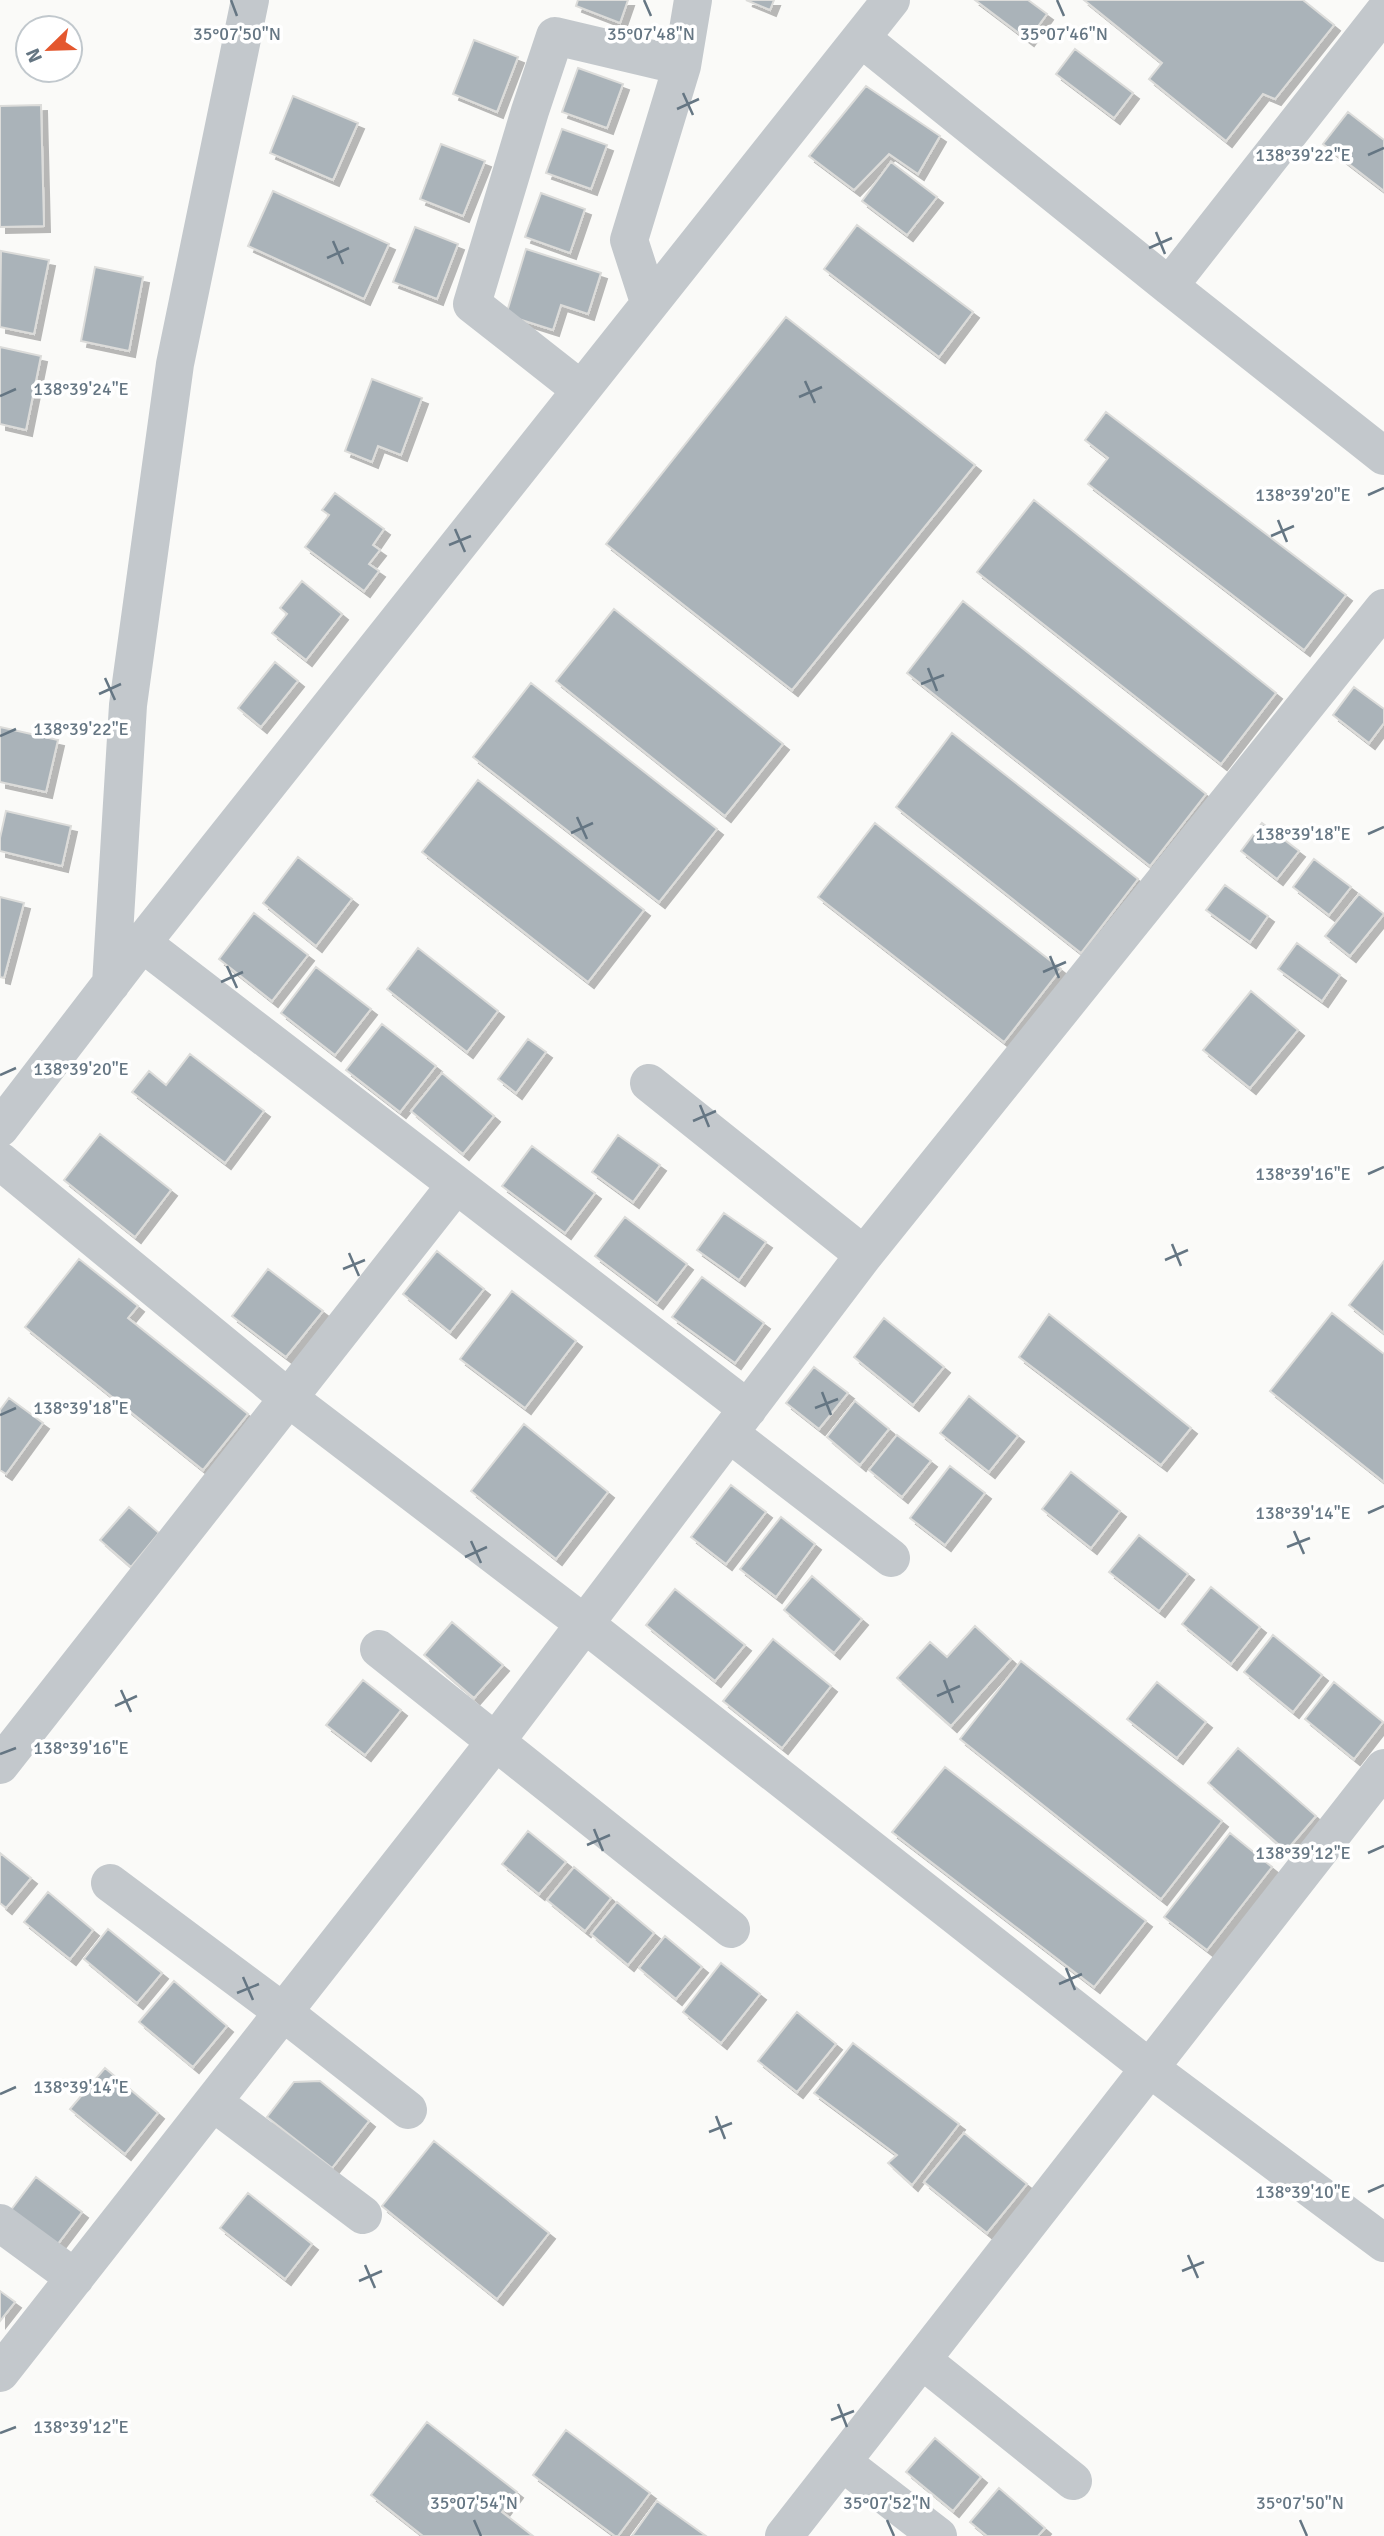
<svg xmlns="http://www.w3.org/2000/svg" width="1384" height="2536" font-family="Signika,sans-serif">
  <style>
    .building { fill: #aab3b9; stroke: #dcdcda; stroke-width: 2; filter: url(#shadow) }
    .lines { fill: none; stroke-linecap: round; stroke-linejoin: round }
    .minor { stroke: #c3c8cc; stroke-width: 38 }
    .ticks { fill: none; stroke: #657683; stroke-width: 2.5 }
    .ticks-label { font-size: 18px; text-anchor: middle; fill: #657683; stroke: #fff; stroke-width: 7; stroke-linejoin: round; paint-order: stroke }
  </style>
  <defs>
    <filter id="shadow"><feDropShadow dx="6" dy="6" stdDeviation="0" flood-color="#0004"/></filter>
  </defs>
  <rect width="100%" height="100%" fill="#fafaf8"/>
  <!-- building -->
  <path class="building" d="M578,0H628L620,23L576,6Z
    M746,0H774L770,10Z
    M975,0H1028L1047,14L1028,40Z
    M1084,0H1303L1334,25L1275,99L1263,94L1226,141L1149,79L1162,63Z
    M474,40L518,57L497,112L453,94Z
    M1075,49L1133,93L1114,118L1056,74Z
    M578,68L623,84L607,128L562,112Z
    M866,86L940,136L918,174L889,154L854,190L809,156Z
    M293,96L358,123L333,180L270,153Z
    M41,105L44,226L0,227V106Z
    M1348,112L1384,140V191L1323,144Z
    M562,129L607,145L591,189L546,173Z
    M441,144L485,161L463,216L420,199Z
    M891,162L937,197L907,235L862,201Z
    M273,191L389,244L364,299L248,246Z
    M541,193L585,209L570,253L525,237Z
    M857,225L973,312L939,357L824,269Z
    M415,227L458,244L437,299L393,282Z
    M526,249L601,273L588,314L561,305L553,330L506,315Z
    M1,251L49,260L34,334L0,327Z
    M95,267L143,277L129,351L81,341Z
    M786,317L975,465L792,690L606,544Z
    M0,347L41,356L26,430L0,424Z
    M372,379L422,398L401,455L378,446L372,462L345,451Z
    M1106,412L1346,595L1304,650L1088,484L1108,458L1085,440Z
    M335,493L384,529L373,545L380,550L369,564L379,571L364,591L305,547L329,515L322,510Z
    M1034,500L1276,693L1221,764L977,572Z
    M302,581L342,614L306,660L272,633L287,614L280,608Z
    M963,601L1206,794L1150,866L907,673Z
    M614,609L783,744L725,816L556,681Z
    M275,662L298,681L261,727L238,708Z
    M531,683L717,829L659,902L473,757Z
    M1354,687L1384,709V723L1369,743L1333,715Z
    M0,727L58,740L46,792L0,782Z
    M952,733L1138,879L1081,953L896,807Z
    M478,780L644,910L588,982L422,852Z
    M6,811L71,826L62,866L0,851V838Z
    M875,823L1061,969L1004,1042L818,897Z
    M1262,823L1299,851L1277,879L1241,851Z
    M298,857L352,899L316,946L263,903Z
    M1314,859L1351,887L1329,915L1293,887Z
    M1225,885L1268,916L1250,942L1206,910Z
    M1359,894L1384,914L1350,956L1325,936Z
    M0,897L24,903L4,978L0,977Z
    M254,913L308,955L272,1001L219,959Z
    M1297,943L1340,975L1322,1001L1278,969Z
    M418,948L498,1011L467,1052L387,989Z
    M316,967L371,1009L335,1055L281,1013Z
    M1251,991L1298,1030L1250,1088L1203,1050Z
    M382,1024L436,1066L400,1112L346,1070Z
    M528,1039L546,1052L516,1093L498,1079Z
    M190,1054L264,1111L225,1163L132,1092L149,1071L166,1085Z
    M442,1073L494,1116L463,1154L411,1111Z
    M100,1134L171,1190L135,1237L64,1180Z
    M618,1135L660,1165L633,1202L592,1172Z
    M532,1146L595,1193L565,1233L502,1186Z
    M724,1213L766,1242L739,1280L697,1250Z
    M625,1217L687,1264L657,1303L595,1256Z
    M437,1251L484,1289L450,1332L403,1294Z
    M79,1259L138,1306L128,1318L248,1414L203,1470L25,1327Z
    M1384,1261V1333L1349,1305Z
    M268,1269L323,1311L286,1357L232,1316Z
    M702,1277L764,1323L735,1363L672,1317Z
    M512,1291L576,1341L525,1408L460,1359Z
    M1332,1313L1384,1354V1482L1270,1391Z
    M1049,1314L1191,1428L1161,1465L1019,1357Z
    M884,1318L944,1367L913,1405L854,1357Z
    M814,1367L848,1393L819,1429L786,1403Z
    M969,1396L1018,1436L989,1472L940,1433Z
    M9,1398L43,1423L6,1474L0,1470V1410Z
    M855,1401L889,1429L860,1465L827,1437Z
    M524,1424L608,1492L556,1559L471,1491Z
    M897,1435L931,1461L902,1497L869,1470Z
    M950,1466L985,1493L945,1545L910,1518Z
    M1071,1472L1120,1511L1091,1548L1042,1509Z
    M731,1485L766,1512L726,1564L691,1537Z
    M129,1507L159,1533L131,1567L100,1540Z
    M781,1517L815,1544L776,1597L740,1569Z
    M1139,1535L1188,1574L1159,1611L1109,1572Z
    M812,1576L862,1619L834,1653L784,1610Z
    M1211,1587L1260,1627L1231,1664L1182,1624Z
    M675,1589L745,1645L715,1681L646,1625Z
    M452,1622L503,1665L474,1698L424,1655Z
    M975,1626L1011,1659L951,1726L897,1678L930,1642L947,1657Z
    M1273,1635L1322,1675L1293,1712L1244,1672Z
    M773,1639L831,1686L782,1748L723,1701Z
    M1021,1661L1222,1821L1161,1899L960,1739Z
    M363,1680L401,1710L365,1755L326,1725Z
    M1157,1682L1206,1722L1177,1758L1127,1719Z
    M1334,1682L1383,1722L1354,1759L1305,1719Z
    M1238,1748L1316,1816L1286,1851L1208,1783Z
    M945,1767L1146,1921L1094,1987L892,1832Z
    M528,1831L566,1862L539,1894L502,1864Z
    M1230,1833L1272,1867L1207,1950L1164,1917Z
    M0,1853L31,1878L6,1908L0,1903Z
    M574,1867L611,1898L585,1931L547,1900Z
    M48,1892L93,1930L70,1959L24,1922Z
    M617,1902L654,1933L628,1965L591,1934Z
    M108,1929L162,1973L137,2003L84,1959Z
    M665,1936L702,1967L676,1999L639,1968Z
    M721,1963L760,1994L721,2043L683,2012Z
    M174,1981L227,2026L193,2067L139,2022Z
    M797,2012L836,2044L797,2092L758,2061Z
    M853,2043L959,2124L912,2185L888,2163L897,2155L814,2093Z
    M105,2068L158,2113L125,2154L70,2109Z
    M320,2081L369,2121L332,2168L267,2117L294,2082Z
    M964,2133L1027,2184L987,2233L924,2182Z
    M434,2141L549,2233L497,2299L382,2206Z
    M36,2177L82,2212L57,2245L11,2210Z
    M248,2193L312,2244L285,2279L220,2228Z
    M0,2291L15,2302L0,2321Z
    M427,2422L517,2492L502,2512L533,2536H423L371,2495Z
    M566,2430L650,2493L618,2536H615L533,2475Z
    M935,2438L981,2477L953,2511L906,2472Z
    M999,2488L1045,2528L1038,2536H987L970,2522Z
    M657,2501L706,2536H632Z"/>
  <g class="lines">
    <!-- minor -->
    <path class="minor" d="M861,38L1169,286L1384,456
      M1169,286L1384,12
      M649,302L629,240L682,66L693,0
      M580,389L472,304L530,111L555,36L682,66
      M142,943L748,1409
      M111,984L128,705L175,364L250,0
      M649,1083L864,1255
      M0,1128L142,943L891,0
      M0,1161L287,1397L586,1625L1148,2067L1384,2243
      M730,1434L891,1558
      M379,1649L731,1929
      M0,1765L455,1186
      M110,1883L283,2012L408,2110
      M213,2102L363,2215
      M0,2223L75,2278
      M922,2360L1073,2481
      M0,2373L496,1741L864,1255L1384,608
      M842,2462L938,2536
      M784,2536L1384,1768"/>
  </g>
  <!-- ticks -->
  <path class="ticks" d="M231,0L237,16M644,0L651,16M1057,0L1064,16M683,93L693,115M677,109L699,99M1368,155L1384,148M1156,232L1165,254M333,241L343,264M1149,248L1172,238M327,258L349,248M805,381L815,403M0,396L16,389M799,397L822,387M1368,495L1384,488M1278,520L1287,542M455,529L465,552M1271,536L1294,526M449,545L471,536M928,668L937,691M105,678L115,700M921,684L944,675M99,694L121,684M0,736L16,729M577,817L587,839M571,833L593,823M1368,834L1384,827M1050,956L1059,978M227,966L237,988M1043,972L1066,962M221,982L243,972M0,1075L16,1068M700,1105L709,1127M693,1121L716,1111M1368,1174L1384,1167M1172,1244L1181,1266M349,1253L359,1276M1165,1260L1188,1250M343,1269L365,1260M822,1392L831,1415M815,1408L838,1399M0,1415L16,1408M1368,1513L1384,1506M1294,1531L1304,1554M471,1541L481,1563M1287,1547L1310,1538M465,1557L487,1547M944,1680L953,1703M121,1690L131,1712M937,1696L960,1686M115,1706L137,1696M0,1754L16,1748M594,1829L603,1851M587,1845L610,1835M1368,1853L1384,1846M1066,1968L1075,1990M243,1977L253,2000M1059,1984L1082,1974M237,1993L259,1984M0,2094L16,2087M716,2116L725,2139M709,2132L732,2123M1368,2192L1384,2185M1188,2255L1198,2278M365,2265L375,2288M1182,2271L1204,2262M359,2281L382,2271M838,2404L847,2427M831,2420L854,2411M0,2433L16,2427M474,2520L481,2536M887,2520L894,2536M1300,2520L1307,2536"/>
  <g class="ticks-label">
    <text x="237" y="40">35°07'50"N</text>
    <text x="651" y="40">35°07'48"N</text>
    <text x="1064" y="40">35°07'46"N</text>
    <text x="1303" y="161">138°39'22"E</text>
    <text x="81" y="395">138°39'24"E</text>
    <text x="1303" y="501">138°39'20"E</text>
    <text x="81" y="735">138°39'22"E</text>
    <text x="1303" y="840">138°39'18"E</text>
    <text x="81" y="1075">138°39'20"E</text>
    <text x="1303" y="1180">138°39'16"E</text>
    <text x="81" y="1414">138°39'18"E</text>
    <text x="1303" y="1519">138°39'14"E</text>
    <text x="81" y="1754">138°39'16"E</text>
    <text x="1303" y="1859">138°39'12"E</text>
    <text x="81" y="2093">138°39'14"E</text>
    <text x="1303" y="2198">138°39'10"E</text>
    <text x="81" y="2433">138°39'12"E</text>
    <text x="474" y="2509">35°07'54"N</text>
    <text x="887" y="2509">35°07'52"N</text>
    <text x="1300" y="2509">35°07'50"N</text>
  </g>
  <!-- north arrow -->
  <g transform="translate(49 49) rotate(247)"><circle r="33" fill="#ffffff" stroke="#c1c8cd" stroke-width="2"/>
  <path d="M0-5L12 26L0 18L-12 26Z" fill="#e4572e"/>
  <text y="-10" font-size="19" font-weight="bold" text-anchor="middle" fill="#657683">N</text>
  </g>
</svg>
